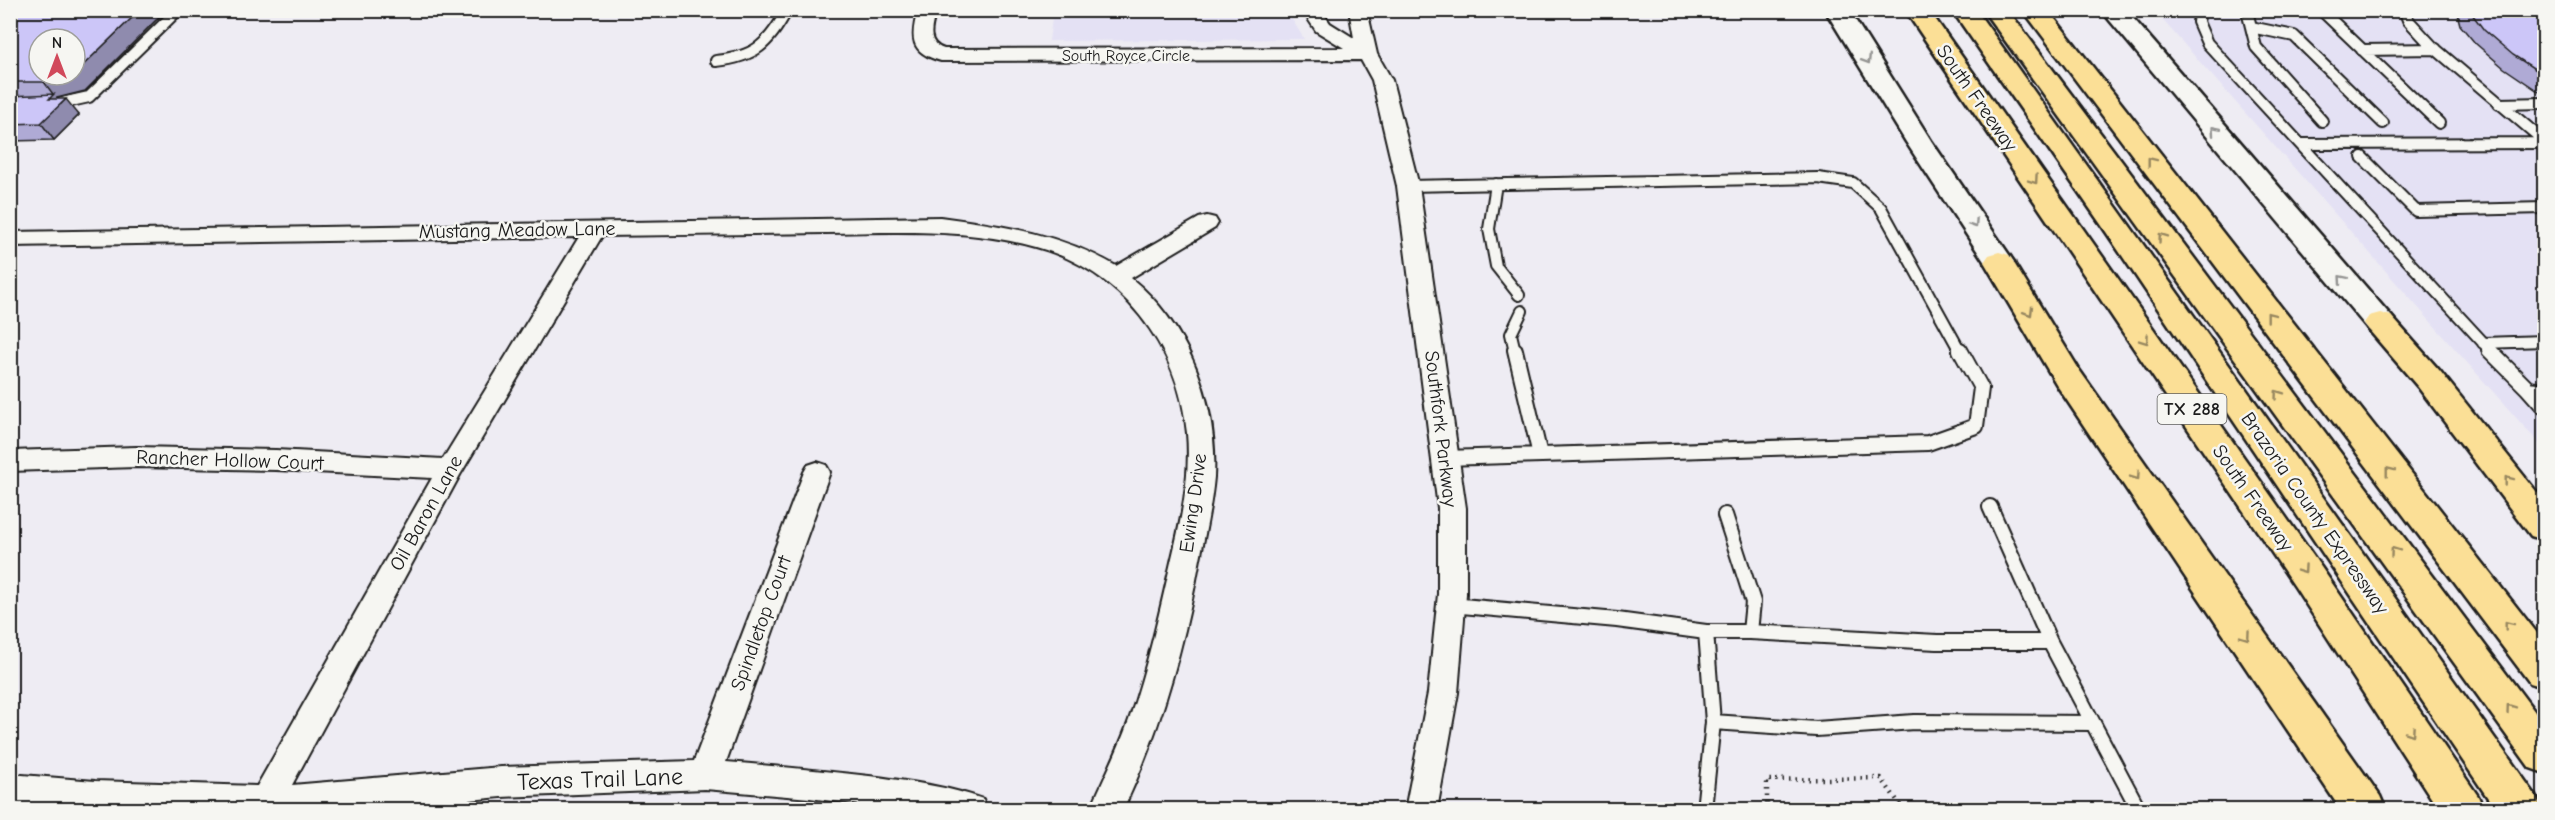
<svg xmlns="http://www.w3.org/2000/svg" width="2555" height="820" font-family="'Comic Neue',sans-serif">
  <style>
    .built { fill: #e4e1f4 }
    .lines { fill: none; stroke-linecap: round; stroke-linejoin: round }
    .service-far1-casing { stroke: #1c1c1c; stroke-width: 14 }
    .service-casing { stroke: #1c1c1c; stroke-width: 18 }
    .minor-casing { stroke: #1c1c1c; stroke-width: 4 }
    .secondary-casing { stroke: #1c1c1c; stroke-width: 5 }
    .motorway-casing { stroke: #1c1c1c; stroke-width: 5 }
    .path { stroke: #1c1c1c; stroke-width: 4.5; stroke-dasharray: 1.5 5; stroke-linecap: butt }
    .service-far1 { stroke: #f6f6f2; stroke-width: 10 }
    .service { stroke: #f6f6f2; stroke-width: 14 }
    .minor { fill: #f6f6f2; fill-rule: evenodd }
    .secondary { fill: #f6f6f2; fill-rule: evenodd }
    .motorway { fill: #fbdf96; fill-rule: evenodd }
    .wall { fill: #afaad5; stroke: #1c1c1c; stroke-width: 1.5 }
    .shaded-wall { fill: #8f8bae; stroke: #1c1c1c; stroke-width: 1.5 }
    .building { fill: #ccc6f8; stroke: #1c1c1c; stroke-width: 1.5 }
    .oneway { stroke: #949492 }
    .oneway2 { stroke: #97875f }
    .labels { text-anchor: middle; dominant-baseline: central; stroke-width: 5; stroke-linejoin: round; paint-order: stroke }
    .far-street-label { font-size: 16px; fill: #1c1c1c; stroke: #f6f6f2 }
    .shield { fill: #f6f6f2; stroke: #5d5d5c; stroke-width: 1.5 }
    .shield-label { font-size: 18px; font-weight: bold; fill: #1c1c1c }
    .street-label { font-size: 20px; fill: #1c1c1c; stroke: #f6f6f2 }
    .near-street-label { font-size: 24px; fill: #1c1c1c; stroke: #f6f6f2 }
  </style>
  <rect width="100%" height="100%" fill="#eeecf3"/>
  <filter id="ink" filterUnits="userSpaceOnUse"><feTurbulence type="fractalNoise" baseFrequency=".0167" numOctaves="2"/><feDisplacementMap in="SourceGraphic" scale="12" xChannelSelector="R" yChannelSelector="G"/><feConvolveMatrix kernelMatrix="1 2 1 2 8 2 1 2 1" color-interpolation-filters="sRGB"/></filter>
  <g filter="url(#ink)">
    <!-- built -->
    <path class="built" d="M2161,10L2544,11V449L2159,16Z
      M1053,11H1287L1304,39L1049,41Z"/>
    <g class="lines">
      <defs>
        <path id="service-far1" d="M2200,10L2198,22L2207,43L2491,351
          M2250,10L2248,15L2256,47L2322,121
          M2321,10L2439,123
          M2404,10L2408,20L2432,46L2544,141
          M2251,27L2294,36L2383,123
          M2362,50L2436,49
          M716,61C755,57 769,44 787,10
          M2499,104L2544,103
          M53,105L89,97L178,10
          M2300,144L2544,143
          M2362,157L2416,211L2544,208
          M1496,184L1489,229L1496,266L1519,295
          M1408,186L1818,178L1853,183L1881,208L1960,351
          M2483,343L2544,341
          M1515,351L1511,334L1522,311"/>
        <path id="service" d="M1515,350L1540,455
          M2489,350L2528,389L2544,391
          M2528,389L2544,407
          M1445,458L1928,443L1976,426L1981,388L1960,350
          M1990,507L2050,642
          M1725,515L1753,602L1750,632
          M1451,605L1617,620L1706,632H1750L1937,642H2050L2139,810
          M1706,632L1713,722
          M1704,810L1713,722L1816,729L1914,722L2092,723"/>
        <path id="minor" d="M918,10H936C932,26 925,42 944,49L1344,48L1316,31L1302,10H1321L1330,23L1354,38L1349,10H1367L1377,54L1392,80L1419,186L1466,508V594L1458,693L1437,810H1405L1428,693L1438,594V508L1397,186L1372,80L1361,60L941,61C910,53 910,38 918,10Z
          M1207,216L1215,218L1218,223L1215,228L1131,278C1189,325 1218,403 1214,477C1211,511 1202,546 1196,580C1180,660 1158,736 1123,810H1090C1103,780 1118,751 1129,720C1147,668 1159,615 1171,562C1181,520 1191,477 1187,433C1179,346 1121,270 1036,247C966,228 897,232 825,233C751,234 676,235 602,236L460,475L292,785L501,767L694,761L804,472L808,465L817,462L826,465L830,472L726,762C777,766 827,771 878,777C913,782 950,787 983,799L987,810H897L810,798L705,789L501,797L364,810H80L10,804V774L95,781L257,786L432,478L276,470L136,467L10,471V451L136,447L276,450L443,459L579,237L10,246V232L940,217C1004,226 1059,233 1116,266L1199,218Z"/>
        <path id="secondary" d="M1825,10H1849L1932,142L2014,262L2009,269L1999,272L1989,269L1906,142Z
          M2101,10H2126L2391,316L2396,323L2391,330L2380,333L2369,330Z"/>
        <path id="motorway" d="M1905,10H1929L2321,567L2478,796L2484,810H2439L2295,587Z
          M1952,10H1976L2536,796L2542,810H2496L2100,223Z
          M1983,10H2008L2544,724V773L2530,768Z
          M2023,10H2048L2544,642V687L2530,683Z
          M1999,252L2009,255L2080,371L2380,796L2386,810H2341L2058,387L1984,262L1989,255Z
          M2380,313L2391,316L2440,371L2544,501V540L2531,536L2418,387L2369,330L2364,323L2369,316Z"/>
      </defs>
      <!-- service-far1 casing -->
      <use href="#service-far1" class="service-far1-casing"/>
      <!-- service casing -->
      <use href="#service" class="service-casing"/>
      <!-- minor casing -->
      <use href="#minor" class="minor-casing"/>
      <!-- secondary casing -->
      <use href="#secondary" class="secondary-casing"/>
      <!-- motorway casing -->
      <use href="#motorway" class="motorway-casing"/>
      <!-- path -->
      <path class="path" d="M1767,810V780L1881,778L1904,810"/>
      <!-- service-far1 -->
      <use href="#service-far1" class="service-far1"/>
      <!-- service -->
      <use href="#service" class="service"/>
      <!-- minor -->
      <use href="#minor" class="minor"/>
      <!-- secondary -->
      <use href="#secondary" class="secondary"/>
      <!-- motorway -->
      <use href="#motorway" class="motorway"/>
    </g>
    <!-- wall -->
    <path class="wall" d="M10,10H166L85,91L57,98L79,115L54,140L10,141Z
      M2458,10H2544V95L2504,68L2475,43L2460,25L2457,13Z"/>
    <!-- shaded-wall -->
    <path class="shaded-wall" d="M140,10H166L85,91L57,98L61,104L66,99L79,115L54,140L41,123L49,99L53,94L44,82L70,75H75V73Z"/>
    <!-- building -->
    <path class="building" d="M10,10H140L75,73V39H39V75H70L44,82H10Z
      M2469,10H2544V75L2513,55L2484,30Z
      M54,94L49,99H66L41,123L10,124V96Z"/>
    <!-- one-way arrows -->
    <defs><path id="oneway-chevron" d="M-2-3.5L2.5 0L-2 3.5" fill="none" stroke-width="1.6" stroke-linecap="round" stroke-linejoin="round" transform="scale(1.5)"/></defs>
    <g class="oneway">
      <use href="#oneway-chevron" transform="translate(1867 60) rotate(58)"/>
      <use href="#oneway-chevron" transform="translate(2215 130) rotate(-131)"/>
      <use href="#oneway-chevron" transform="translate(1974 224) rotate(56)"/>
      <use href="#oneway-chevron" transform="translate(2342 279) rotate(-131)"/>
    </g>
    <g class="oneway2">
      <use href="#oneway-chevron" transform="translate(2151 161) rotate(-128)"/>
      <use href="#oneway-chevron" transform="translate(2034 180) rotate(55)"/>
      <use href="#oneway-chevron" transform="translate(2162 237) rotate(-126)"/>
      <use href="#oneway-chevron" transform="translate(2029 312) rotate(59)"/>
      <use href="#oneway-chevron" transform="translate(2270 316) rotate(-128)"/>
      <use href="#oneway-chevron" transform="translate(2145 340) rotate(55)"/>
      <use href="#oneway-chevron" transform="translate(2278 394) rotate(-126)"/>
      <use href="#oneway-chevron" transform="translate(2389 471) rotate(-128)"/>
      <use href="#oneway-chevron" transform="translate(2136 476) rotate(55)"/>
      <use href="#oneway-chevron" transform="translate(2508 480) rotate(-128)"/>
      <use href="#oneway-chevron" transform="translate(2394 551) rotate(-126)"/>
      <use href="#oneway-chevron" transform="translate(2303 570) rotate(55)"/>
      <use href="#oneway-chevron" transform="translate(2508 625) rotate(-128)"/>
      <use href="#oneway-chevron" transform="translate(2246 636) rotate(55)"/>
      <use href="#oneway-chevron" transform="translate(2510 708) rotate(-126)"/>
      <use href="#oneway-chevron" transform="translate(2411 732) rotate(56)"/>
    </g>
  </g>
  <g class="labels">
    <!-- far-street labels -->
    <g class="far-street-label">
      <text x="1126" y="56">South Royce Circle</text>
    </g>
    <!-- shield labels -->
    <rect class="shield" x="2157.5" y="394" width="69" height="30" rx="4.5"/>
    <g class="shield-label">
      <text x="2192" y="409">TX 288</text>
    </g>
    <!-- street labels -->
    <g class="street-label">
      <text transform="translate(1977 98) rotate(55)">South Freeway</text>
      <text transform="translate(517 230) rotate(-1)">Mustang Meadow Lane</text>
      <text transform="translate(1441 429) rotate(83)">Southfork Parkway</text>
      <text transform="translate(230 460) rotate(2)">Rancher Hollow Court</text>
      <text transform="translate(2253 498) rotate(55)">South Freeway</text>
      <text transform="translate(1193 503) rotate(-82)">Ewing Drive</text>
      <text transform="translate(426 513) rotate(-61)">Oil Baron Lane</text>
      <text transform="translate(2315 513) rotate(55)">Brazoria County Expressway</text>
      <text transform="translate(761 623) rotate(-70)">Spindletop Court</text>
    </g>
    <!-- near-street labels -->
    <g class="near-street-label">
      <text transform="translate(600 779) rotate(-2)">Texas Trail Lane</text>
    </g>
  </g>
  <!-- margin -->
  <rect width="2555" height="820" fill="none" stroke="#f6f6f2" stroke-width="36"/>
  <rect x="18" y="18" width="2519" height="784" fill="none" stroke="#1c1c1c" stroke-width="2" filter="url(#ink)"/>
  <!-- north arrow -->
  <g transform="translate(57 57)"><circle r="28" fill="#f6f6f2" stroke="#9f9f9c" stroke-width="1.5"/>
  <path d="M0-4.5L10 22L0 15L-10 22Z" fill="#d1495b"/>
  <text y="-9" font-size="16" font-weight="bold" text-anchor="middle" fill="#1c1c1c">N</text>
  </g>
</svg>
